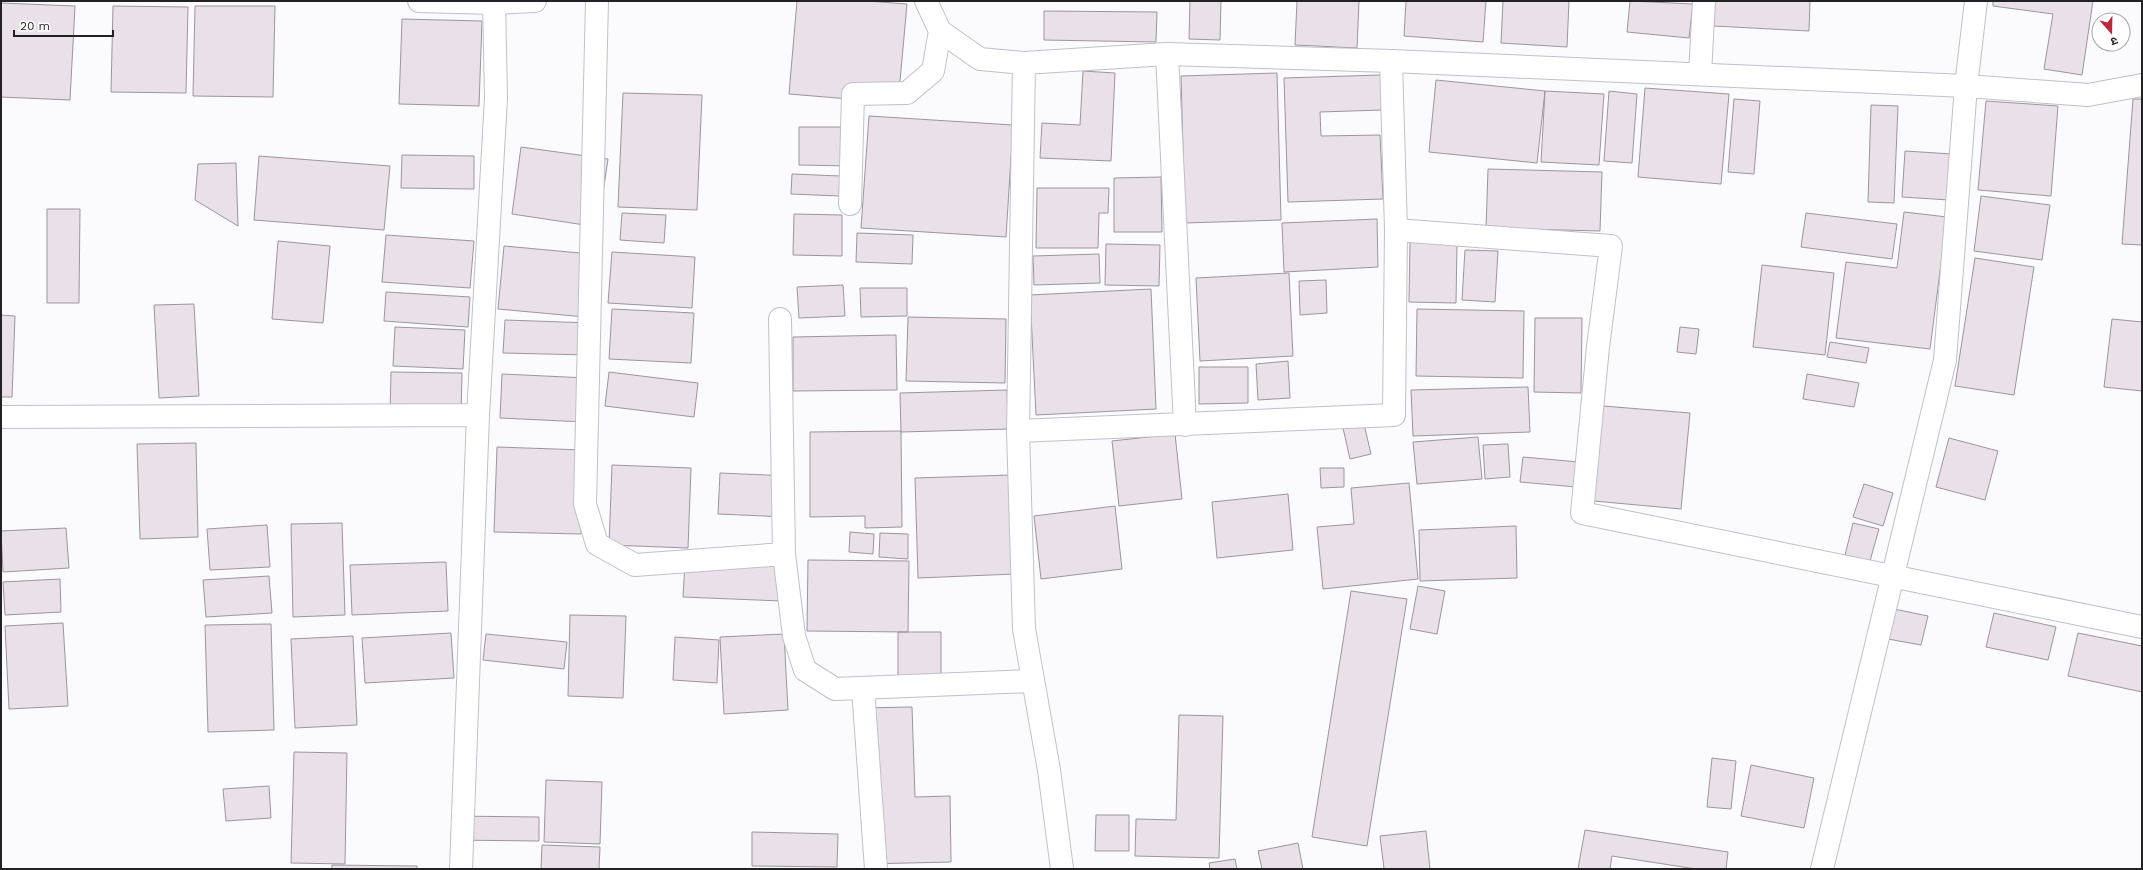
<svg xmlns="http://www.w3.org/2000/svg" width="2143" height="870" font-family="'Work Sans','Noto Sans Devanagari',sans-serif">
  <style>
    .building { fill: #e9e0e9; stroke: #9d959e }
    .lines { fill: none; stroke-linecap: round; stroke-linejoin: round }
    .street-casing { stroke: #c0c0cb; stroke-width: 24 }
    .secondary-casing { stroke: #c0c0cb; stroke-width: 24 }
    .street { stroke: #fff; stroke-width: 22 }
    .secondary { stroke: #fff; stroke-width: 22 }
  </style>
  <rect width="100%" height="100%" fill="#fafaff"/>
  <!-- building -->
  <path class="building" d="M797,1H867L907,4L898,103L789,94Z
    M1190,1H1221L1220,40L1189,39Z
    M1297,1H1359L1357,48L1295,45Z
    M1406,1H1486L1483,42L1404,36Z
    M1503,1H1569L1567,47L1501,43Z
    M1630,1L1693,4L1689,38L1627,32Z
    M1715,1H1810L1809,31L1714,26Z
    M1993,1H2093L2082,75L2044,69L2053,14L1993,6Z
    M1,3L75,6L70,100L1,97Z
    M113,6L188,7L186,93L111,92Z
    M195,6H275L273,97L193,96Z
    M1044,11L1157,12L1156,42L1044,40Z
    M402,19L482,21L479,106L399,104Z
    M1083,71L1115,73L1111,161L1040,158L1042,123L1080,125Z
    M1277,73L1281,220L1185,223L1181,76Z
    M1381,75L1382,110L1320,112L1321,136L1380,135L1383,199L1288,202L1284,78Z
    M1436,80L1545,91L1537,163L1429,152Z
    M1645,88L1729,94L1721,184L1638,177Z
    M1545,91L1604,94L1599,165L1541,162Z
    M1609,91L1637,94L1632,163L1604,161Z
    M623,93L702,95L697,210L618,207Z
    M1734,99L1760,101L1754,174L1728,172Z
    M2133,99H2142V245L2122,244Z
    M1986,101L2058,106L2051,196L1978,190Z
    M1871,105L1898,106L1894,203L1868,202Z
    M869,116L1013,125L1006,237L861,228Z
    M799,127H849V166L799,165Z
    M521,147L608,159L598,227L512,214Z
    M1905,151L1952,154L1949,200L1902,197Z
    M402,155L474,156V189L401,188Z
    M259,156L390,166L384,230L254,220Z
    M236,163L238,226L195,200L198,164Z
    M1488,169L1602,172L1600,231L1486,228Z
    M792,174L840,176L839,196L791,194Z
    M1161,177L1162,232H1114V178Z
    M1037,188H1109L1108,213H1099L1098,248H1036Z
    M1981,196L2050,205L2042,260L1974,251Z
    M47,209H80L79,303H47Z
    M1904,212L1947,217L1930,349L1836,338L1846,262L1897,268Z
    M622,213L666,215L664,243L620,240Z
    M1806,213L1897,224L1892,259L1801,247Z
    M794,214L842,215V256L793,255Z
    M1377,219L1378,267L1284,272L1282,223Z
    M857,233L913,235L912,264L856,262Z
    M386,235L474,241L470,288L382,282Z
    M278,241L330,246L323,323L272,319Z
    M1410,242L1457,243L1456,303L1409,302Z
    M1106,244L1160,245L1159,286L1105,285Z
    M504,246L591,254L585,317L498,309Z
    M1465,250L1498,251L1495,302L1462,300Z
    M612,252L695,257L692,308L608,303Z
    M1099,254L1100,283L1034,285L1033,256Z
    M1975,258L2034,267L2014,395L1955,386Z
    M1762,265L1834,273L1825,355L1753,347Z
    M1289,273L1293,356L1200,361L1196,278Z
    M1326,280L1327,313L1300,315L1299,281Z
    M843,285L845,316L799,318L797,287Z
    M860,288H907V316L861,317Z
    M1151,289L1156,409L1036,415L1030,295Z
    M386,292L470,297L468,327L384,321Z
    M194,304L199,396L159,398L154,305Z
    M612,309L694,313L691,363L609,359Z
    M1417,309L1524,311L1523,378L1416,376Z
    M1,315L15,316L12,397H1Z
    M908,317L1006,319L1005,383L906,381Z
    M1535,318H1582L1581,393L1534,392Z
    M2112,319L2142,322V391L2104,387Z
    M505,320L591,323L589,355L503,353Z
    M395,327L465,330L463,369L393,366Z
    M1680,327L1699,329L1696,354L1677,352Z
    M896,335L897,390L793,391V337Z
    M1830,342L1869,348L1866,363L1827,357Z
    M1288,361L1290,398L1258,400L1256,364Z
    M1199,367H1248V403L1199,404Z
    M391,372L462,373L461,416L390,414Z
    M609,372L698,383L694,417L605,406Z
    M502,374L587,378L584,422L500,418Z
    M1807,374L1859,383L1854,407L1803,399Z
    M1528,387L1530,432L1413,436L1411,390Z
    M1007,390L1008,429L901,432L900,393Z
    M1603,406L1690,413L1681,509L1594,501Z
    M1364,424L1371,454L1350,459L1343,428Z
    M901,431L902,527L865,528V516L810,517V432Z
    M1175,434L1182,499L1119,506L1112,441Z
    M1478,437L1482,479L1417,484L1413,442Z
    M1949,438L1998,451L1985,500L1936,487Z
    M196,443L198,537L140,539L137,444Z
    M1508,444L1510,477L1485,479L1483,445Z
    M497,447L584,450L581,534L494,532Z
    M1523,457L1579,462L1576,487L1520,482Z
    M612,465L691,468L688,548L609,545Z
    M1320,468H1344V487L1321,488Z
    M720,473L789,476L787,517L718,514Z
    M1011,475L1015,574L918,578L915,478Z
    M1409,483L1418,579L1323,589L1317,527L1354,524L1351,488Z
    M1864,484L1893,493L1883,526L1853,517Z
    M1288,494L1293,550L1217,558L1212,502Z
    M1115,506L1122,569L1041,579L1034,516Z
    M342,523L345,615L293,617L291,524Z
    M1853,523L1879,529L1870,561L1845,555Z
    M267,525L270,567L210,570L207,529Z
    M1516,526L1517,578L1420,581L1419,530Z
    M66,528L69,568L3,572L1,531Z
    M850,532L874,534L873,554L849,552Z
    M880,533L908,534V559L879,557Z
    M808,560L909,561L908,632L807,631Z
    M446,562L448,611L352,615L350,565Z
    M685,563L782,566L781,601L683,597Z
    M269,576L272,613L206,617L203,580Z
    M60,579L61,612L5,615L3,582Z
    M1418,586L1445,591L1437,634L1410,629Z
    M1351,591L1407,599L1367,846L1312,837Z
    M1894,609L1928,616L1921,645L1888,639Z
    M1994,613L2056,627L2048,660L1986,647Z
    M570,615L626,616L623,698L568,696Z
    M63,623L68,706L9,709L5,626Z
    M271,624L274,730L208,732L205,625Z
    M898,632H941V681H898Z
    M451,633L454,678L365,683L362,638Z
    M2078,633L2142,646V692L2068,676Z
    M486,634L567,642L564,669L483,660Z
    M784,634L788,710L724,714L720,637Z
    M353,636L357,725L295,728L291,639Z
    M675,637L719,640L717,683L673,680Z
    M912,707L915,797L950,796L951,862L865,864L861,708Z
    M1179,715L1223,716L1219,858L1135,856L1136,819L1176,820Z
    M294,752L347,753L345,864L291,863Z
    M1712,758L1736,761L1731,809L1707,807Z
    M1751,765L1814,778L1804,828L1741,816Z
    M546,780L602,782L600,844L544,842Z
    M269,786L271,818L226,821L223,789Z
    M1096,815H1129V851H1095Z
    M452,816L539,817V841L451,840Z
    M1585,830L1728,852L1726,869H1696L1612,856L1610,869H1578Z
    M1426,831L1430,869H1384L1380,836Z
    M752,832L838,834L837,867L752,866Z
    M1298,843L1303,869H1262L1258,851Z
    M542,845L600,847L599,869H541Z
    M1235,859L1237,869H1210L1209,863Z
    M332,865L417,866V869H332Z"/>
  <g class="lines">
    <defs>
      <path id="street" d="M419,1L494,3L535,1
        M597,1L585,504L597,544L635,565L784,554
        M926,1L940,31L980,59L1024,63
        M1167,54L1185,425
        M1700,74L1704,1
        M850,204L853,94L907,93L933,71L940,31
        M1396,230L1611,246L1598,347L1582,513L2142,627
        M780,319L784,554L794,636L805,670L835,689L1033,681
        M1,417L478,415
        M1018,431L1394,415L1396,230L1391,61
        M863,688L876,869
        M461,869L478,415L496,98L494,1
        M1822,869L1945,360L1966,86L2088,95L2142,85"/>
      <path id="secondary" d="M1062,869L1049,770L1024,629L1018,431L1024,63L1167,54L1391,61L1966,86L1976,1"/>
    </defs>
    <!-- street casing -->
    <use href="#street" class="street-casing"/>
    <!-- secondary casing -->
    <use href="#secondary" class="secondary-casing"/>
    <!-- street -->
    <use href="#street" class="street"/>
    <!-- secondary -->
    <use href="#secondary" class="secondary"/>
  </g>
  <!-- border -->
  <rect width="2143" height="870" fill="none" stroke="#222226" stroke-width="4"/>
  <!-- north arrow -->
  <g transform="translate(2111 32) rotate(160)"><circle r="19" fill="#ffffff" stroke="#a7a7a8"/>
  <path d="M0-3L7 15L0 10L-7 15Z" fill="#ba293a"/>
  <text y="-6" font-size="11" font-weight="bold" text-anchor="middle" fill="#222226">उ</text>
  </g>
  <!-- scale -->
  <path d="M14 30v6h99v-6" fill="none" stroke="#222226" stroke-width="2"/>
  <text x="20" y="30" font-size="12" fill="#222226" stroke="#ffffff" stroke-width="3" paint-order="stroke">20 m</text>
</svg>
